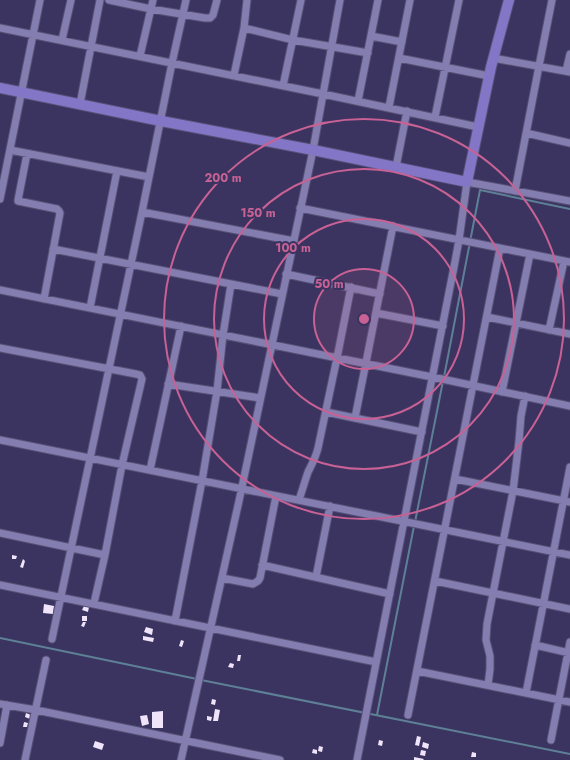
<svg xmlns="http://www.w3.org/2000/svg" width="570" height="760" font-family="Jost,sans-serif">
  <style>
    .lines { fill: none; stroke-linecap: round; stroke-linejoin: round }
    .stream { stroke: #5e8097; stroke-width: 2 }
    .building { fill: #f0e4fa }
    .minor-casing { stroke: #575076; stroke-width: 9 }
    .major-casing { stroke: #575076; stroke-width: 12 }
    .minor { stroke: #837db0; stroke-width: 7 }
    .major { stroke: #8476c6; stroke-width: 10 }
    .ring { fill: none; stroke: #c86194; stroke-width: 2 }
    .centre { fill: #c86194; stroke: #3b3460; stroke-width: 2 }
    .ring-label { font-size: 12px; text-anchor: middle; font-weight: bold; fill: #c86194; stroke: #3b3460; stroke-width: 4; stroke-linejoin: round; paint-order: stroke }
  </style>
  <rect width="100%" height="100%" fill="#3b3460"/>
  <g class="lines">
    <!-- stream -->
    <path class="stream" d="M444,377L480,190L570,209
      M415,522L443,381
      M0,638L197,679
      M201,680L570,754
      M377,715L414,526"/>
  </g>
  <!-- building -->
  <path class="building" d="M12,555L17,556L16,559H12Z
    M23,559L25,561L23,568L20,567Z
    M44,604L54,606L53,614L43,613Z
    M84,606L89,607L88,612L82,610Z
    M82,616H87V621H82Z
    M83,622H86L84,627L81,626Z
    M146,627L153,629L152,635L144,632Z
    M143,636L154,638L153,642L143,640Z
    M181,640L184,641L182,647L179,646Z
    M238,655H241L240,661H237Z
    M230,663L234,664L233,668L228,667Z
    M212,699L216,700L215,705L211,704Z
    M215,709L220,710L218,721H213Z
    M163,711V728H152V712Z
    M26,713L31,715L30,719L25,717Z
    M147,715L149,724L142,726L140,716Z
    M207,716L212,717L211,721L207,720Z
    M24,722L28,723L27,727H23Z
    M417,736L421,737L419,746L415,745Z
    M379,740L383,741L382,746L378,745Z
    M95,741L104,744L102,750L93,747Z
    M423,742L429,744L428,749L422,747Z
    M319,746L323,747L322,752L318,751Z
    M313,749L317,750V754L312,753Z
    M421,750L426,751L425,756L420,755Z
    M472,752L476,753V757H471Z
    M414,757L424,759L423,760H414Z"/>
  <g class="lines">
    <defs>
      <path id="minor" d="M109,0L151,9L205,18H210L213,15L217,0
        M0,28L323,94L478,127
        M244,28L247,0
        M371,36L402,42
        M62,40L71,0
        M140,56L153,0
        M399,58L489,76
        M493,58L570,72
        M566,71L570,54
        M234,75L244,28L293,40L368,53
        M283,86L301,0
        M358,101L378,0
        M80,104L100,0
        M389,107L410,0
        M435,117L459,0
        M526,133L570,143
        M10,150L149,177
        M27,154L18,200V201L57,209L59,211L60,213L44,299
        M396,167L407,111
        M515,191L539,66L552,0
        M0,199L40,0
        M300,208L570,262
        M142,212L294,241
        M53,249L282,294
        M286,274L380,294
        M0,290L442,379L570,406
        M90,308L117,171
        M376,313L443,326
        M487,317L570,334
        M549,330L564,261
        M0,348L136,374L140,375L142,379L122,465L105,555L94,603
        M168,384L260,398
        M502,392L530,254
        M326,412L422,432
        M355,418L393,226
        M0,440L570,555
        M150,470L181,326
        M455,479L570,502
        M299,500C302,491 305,481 308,472C312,464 316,457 318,448L337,358L351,287
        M0,533L105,555
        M262,565L390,594
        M316,577L330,506
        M222,578L253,584L258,581L260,578L276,496
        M435,581L570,609
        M0,585L376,662
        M175,621L202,481L217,391L223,335L231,284
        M52,639L142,212L172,63L186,0
        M535,645L570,653
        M417,671L570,702
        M488,685L490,669V656L486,640L487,624L513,491L519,441L521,416L525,396
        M526,693L570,467
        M0,704L36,710L280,760
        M408,715L500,248
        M551,740L570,642
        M0,743L7,705
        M25,760L46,660
        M181,760L239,501L313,150L340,0
        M357,760L454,267L459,240L467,182L570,201"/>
      <path id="major" d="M0,88L161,121L313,150L467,182L491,67L509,0"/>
    </defs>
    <!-- minor casing -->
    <use href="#minor" class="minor-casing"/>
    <!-- major casing -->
    <use href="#major" class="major-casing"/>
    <!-- minor -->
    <use href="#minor" class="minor"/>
    <!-- major -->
    <use href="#major" class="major"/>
  </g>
  <!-- distance rings -->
  <circle cx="364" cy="319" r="50" fill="#c86194" fill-opacity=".12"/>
  <g class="ring">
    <circle cx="364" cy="319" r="50"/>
    <circle cx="364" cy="319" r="100"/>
    <circle cx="364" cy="319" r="150"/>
    <circle cx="364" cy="319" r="200"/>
  </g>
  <circle cx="364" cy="319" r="6" class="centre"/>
  <g class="ring-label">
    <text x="223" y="182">200 m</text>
    <text x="258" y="217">150 m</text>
    <text x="293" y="252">100 m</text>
    <text x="329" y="288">50 m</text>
  </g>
</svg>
